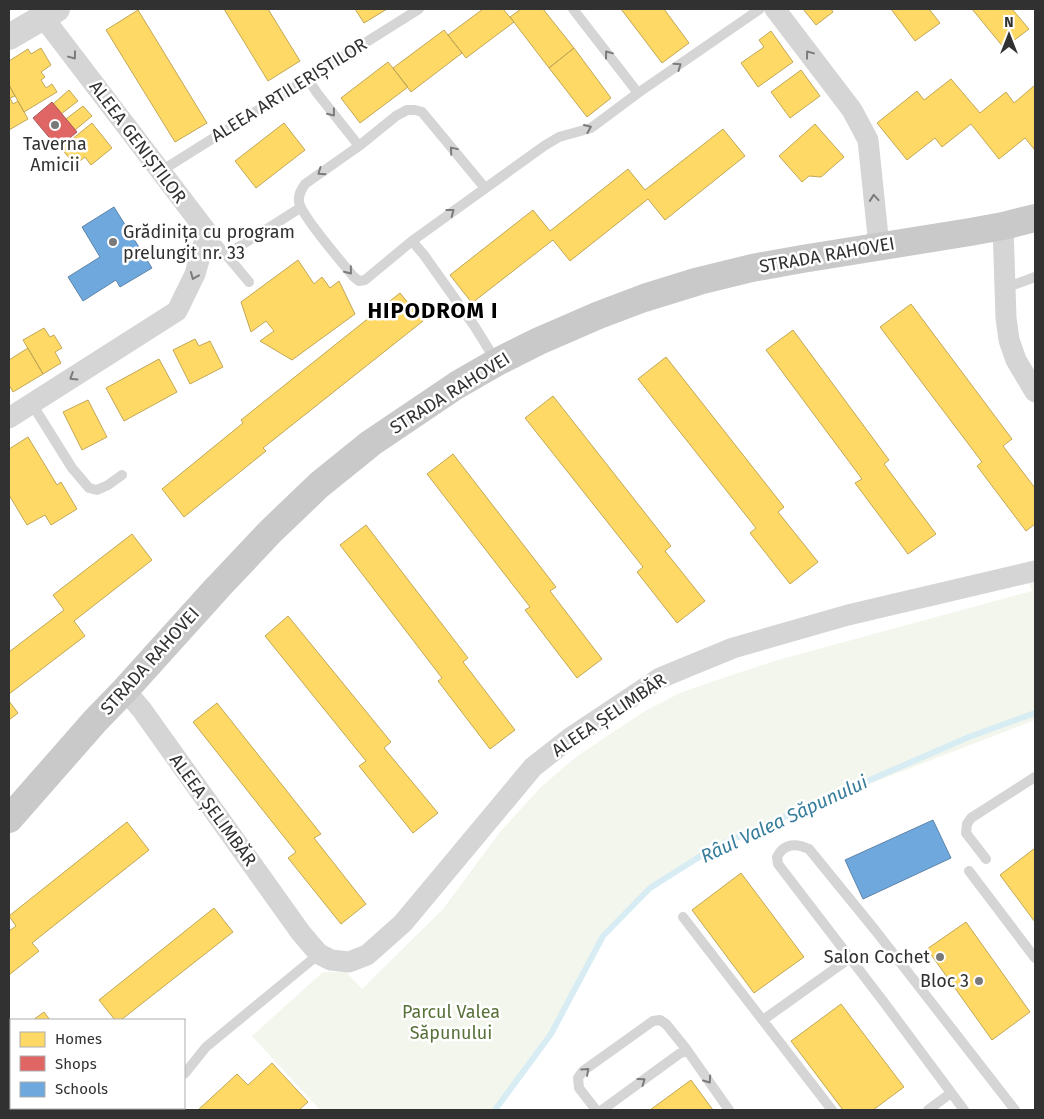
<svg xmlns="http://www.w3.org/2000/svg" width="1044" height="1119" font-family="'Fira Sans',sans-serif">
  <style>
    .green { fill: #f2f6ec }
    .homes { fill: #ffd966; stroke: #c1a756 }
    .shops { fill: #e06666; stroke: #ac5656 }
    .schools { fill: #6fa8dc; stroke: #5c84a9 }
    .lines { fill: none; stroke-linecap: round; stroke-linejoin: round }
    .stream { stroke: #d8ecf4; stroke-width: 6 }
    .service { stroke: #d5d5d5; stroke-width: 10 }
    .minor { stroke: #d5d5d5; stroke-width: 21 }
    .tertiary { stroke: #d5d5d5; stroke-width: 26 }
    .primary { stroke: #c9c9c9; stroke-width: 28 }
    .oneway { stroke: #7b7b7b }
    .poi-dot { fill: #797979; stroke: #fff; stroke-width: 2 }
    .labels { text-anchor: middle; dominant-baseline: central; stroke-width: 5; stroke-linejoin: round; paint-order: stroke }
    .street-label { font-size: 18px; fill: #313131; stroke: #fff }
    .poi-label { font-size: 18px; fill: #313131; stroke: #fff; text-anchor: end }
    .park-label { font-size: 18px; fill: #587139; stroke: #fff }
    .water-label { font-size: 19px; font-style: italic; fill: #367d9b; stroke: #fff }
    .district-label { font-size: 22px; font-weight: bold; letter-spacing: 1px; fill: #000; stroke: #fff }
  </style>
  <rect width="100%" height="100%" fill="#fff"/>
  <!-- green -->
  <path class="green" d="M1035,578V720L794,813L715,847L650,888L603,936L551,1034L495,1110H320L252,1036L323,972H346L362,989L443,909L500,832L541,787L576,757L610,734L645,711L680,693L723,678L778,660L1032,591L1028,580Z"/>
  <!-- homes -->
  <path class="homes" d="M224,9H268L300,61L268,81Z
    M355,9H387L364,23Z
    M483,9H503L514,22L466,58L448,35Z
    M521,9H543L574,48L549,68L510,17Z
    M621,9H664L689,43L662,63Z
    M803,9H831L833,12L816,25Z
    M891,9H929L940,23L915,41Z
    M972,9H1012L1029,29L1004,48Z
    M138,10L207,123L175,142L106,30Z
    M444,30L462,53L411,92L393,68Z
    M771,31L793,62L758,87L741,63L764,47L759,40Z
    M41,48L51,65L41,72L45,77L41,80L46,88L52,84L57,92L24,112L9,85V61L28,49L31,54Z
    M574,48L611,98L587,117L549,68Z
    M388,62L408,87L360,123L341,98Z
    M801,70L820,96L790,118L771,92Z
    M951,79L980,113L1006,92L1014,103L1035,85V147L1034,149L1025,138L999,159L971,124L942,147L935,138L907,160L877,123L917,91L924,100Z
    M9,85L15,96L10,98L13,104L18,101L28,119L9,130Z
    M69,90L78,101L61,114L53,104Z
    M83,106L92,116L75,130L66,119Z
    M92,123L112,148L91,165L85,157L75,165L61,148Z
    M284,123L305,150L256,188L235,161Z
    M815,124L844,157L821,177L809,176L802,182L779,156Z
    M723,129L745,156L665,220L648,199L570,261L553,240L472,303L450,275L533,210L550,231L628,169L645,190Z
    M298,260L314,284L322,277L330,288L339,281L355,314L292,360L260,341L274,331L266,321L251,332L241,302Z
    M400,293L423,321L263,448L266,451L184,517L162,489L243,423L241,420Z
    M911,304L1012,439L1003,446L1035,488V524L1026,531L977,466L982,462L880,327Z
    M44,328L50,337L54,335L62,348L55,352L61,363L43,374L23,340Z
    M793,330L889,460L884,464L936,534L908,554L855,483L862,479L766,350Z
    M195,339L199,346L210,341L223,367L190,384L173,350Z
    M28,348L43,374L13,392L9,385V360Z
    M666,357L784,507L778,512L818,562L790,584L750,533L756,528L638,379Z
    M159,359L177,392L124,421L106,388Z
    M553,396L671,546L665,551L705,601L677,623L637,572L643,567L525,418Z
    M88,400L107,437L82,450L63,412Z
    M28,437L57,485L61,482L77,509L51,525L45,515L27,525L9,495V449Z
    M453,454L556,587L550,591L602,659L577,678L525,610L530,607L427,474Z
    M366,525L468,658L463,662L515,730L490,749L438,681L442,678L340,545Z
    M132,534L152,560L74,621L85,636L9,694V652L64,610L53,595Z
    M288,616L391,742L384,748L438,813L413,833L359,766L366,761L265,636Z
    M9,701L18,713L9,720Z
    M217,703L321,834L314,838L366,904L341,924L288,858L296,852L193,722Z
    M127,822L149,850L32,943L39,951L9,975V931L16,926L9,916Z
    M1035,848V922L1000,875Z
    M741,873L804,957L754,993L692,910Z
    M214,908L233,932L121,1020H115L99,1000Z
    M966,922L1030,1012L992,1040L927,949Z
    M841,1004L904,1087L873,1110H843L791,1041Z
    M44,1012L50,1020H33Z
    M11,1037V1101L9,1103V1039Z
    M272,1063L308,1102L299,1110H198L237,1074L248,1085Z
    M691,1080L713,1110H650Z"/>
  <!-- shops -->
  <path class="shops" d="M52,102L77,132L58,148L33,118Z"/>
  <!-- schools -->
  <path class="schools" d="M114,207L152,268L120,287L116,280L83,301L68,277L100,257L82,227Z
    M933,820L951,858L863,899L845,860Z"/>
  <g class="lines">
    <!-- stream -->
    <path class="stream" d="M495,1110L551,1034L603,936L650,888L715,847L969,737L1035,713"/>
    <!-- service -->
    <path class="service" d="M573,9L638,93
      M308,79L317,93L359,146
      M161,171L419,9
      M485,188L422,112L415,110H407L396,116L359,146L305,184C301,190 298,195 299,202C301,215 343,264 354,277L359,281L365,280L412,241L544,146L559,137L591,128L638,93L760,9
      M207,232L249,282
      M412,241L424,255L475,327L496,361
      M226,255L300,208
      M1005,288L1035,277
      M32,404L72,468L89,488L97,490L108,485L122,475
      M986,859L966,833L967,824L971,818L1035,777
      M969,871L1035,958
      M683,917L832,1110
      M763,1020L850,958
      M184,1074L186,1072L206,1047L319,954
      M84,1110L97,1108
      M596,1110L579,1088L578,1078L583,1071L653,1021L660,1020L666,1024L687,1050L729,1110
      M602,1110L679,1054L687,1050
      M928,1110L951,1093
      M964,1110L883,1001L778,864L777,857C784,843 796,843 809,849L875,930L1015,1110"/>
    <!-- minor -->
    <path class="minor" d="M775,9L852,110L868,140L879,246
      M1003,226L1006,318L1009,340L1016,360L1035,392
      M9,418L177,311L195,274L207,232L43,17
      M125,690L142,710L301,933L319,954L331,960L349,962L367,955L403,923L533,767L570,738L660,678L733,648L848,615L1035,571"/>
    <!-- tertiary -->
    <path class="tertiary" d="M9,37L57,9"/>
    <!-- primary -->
    <path class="primary" d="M9,819L95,721L125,690L218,587L270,532L319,485L371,443L457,385L497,362L539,341L599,315L644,298L699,281L752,268L802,259L970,232L1003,226L1035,218"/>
  </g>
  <!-- one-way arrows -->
  <defs><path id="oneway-chevron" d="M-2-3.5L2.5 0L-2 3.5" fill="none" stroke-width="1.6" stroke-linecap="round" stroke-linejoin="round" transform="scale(1.25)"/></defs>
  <g class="oneway">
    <use href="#oneway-chevron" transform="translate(608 54) rotate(-127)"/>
    <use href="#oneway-chevron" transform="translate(809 54) rotate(-127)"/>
    <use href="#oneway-chevron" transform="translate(73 56) rotate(53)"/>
    <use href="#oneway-chevron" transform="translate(678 66) rotate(-35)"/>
    <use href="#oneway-chevron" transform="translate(332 113) rotate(52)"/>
    <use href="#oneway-chevron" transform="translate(588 128) rotate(-23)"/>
    <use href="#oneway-chevron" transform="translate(453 150) rotate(-130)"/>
    <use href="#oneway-chevron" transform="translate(321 172) rotate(145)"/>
    <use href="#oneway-chevron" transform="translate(874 198) rotate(-95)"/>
    <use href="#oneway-chevron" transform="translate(451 212) rotate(-37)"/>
    <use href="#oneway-chevron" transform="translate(349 271) rotate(51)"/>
    <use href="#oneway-chevron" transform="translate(194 276) rotate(112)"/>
    <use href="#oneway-chevron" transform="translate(73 377) rotate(148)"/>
    <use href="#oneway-chevron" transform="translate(586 1071) rotate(-42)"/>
    <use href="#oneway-chevron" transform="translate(708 1080) rotate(55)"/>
    <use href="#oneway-chevron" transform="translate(642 1081) rotate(-36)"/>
  </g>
  <!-- markers -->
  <g class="poi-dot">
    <circle cx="55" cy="125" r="5"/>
    <circle cx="113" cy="242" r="5"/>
    <circle cx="940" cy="957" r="5"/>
    <circle cx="979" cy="981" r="5"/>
  </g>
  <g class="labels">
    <!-- street labels -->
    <g class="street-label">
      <text transform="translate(289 90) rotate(-32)">ALEEA ARTILERIȘTILOR</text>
      <text transform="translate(138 142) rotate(53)">ALEEA GENIȘTILOR</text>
      <text transform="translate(827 255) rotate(-10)">STRADA RAHOVEI</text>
      <text transform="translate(450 393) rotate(-32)">STRADA RAHOVEI</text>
      <text transform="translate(150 661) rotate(-48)">STRADA RAHOVEI</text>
      <text transform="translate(609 715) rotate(-34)">ALEEA ȘELIMBĂR</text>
      <text transform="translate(213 810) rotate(54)">ALEEA ȘELIMBĂR</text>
    </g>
    <!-- poi labels -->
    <g class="poi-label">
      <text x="55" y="144" text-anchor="middle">Taverna<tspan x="55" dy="21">Amicii</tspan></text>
      <text x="123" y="232" text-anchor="start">Grădinița cu program<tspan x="123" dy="21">prelungit nr. 33</tspan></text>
      <text x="930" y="957">Salon Cochet</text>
      <text x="969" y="981">Bloc 3</text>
    </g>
    <!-- park labels -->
    <g class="park-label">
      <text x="451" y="1012">Parcul Valea<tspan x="451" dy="21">Săpunului</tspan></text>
    </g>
    <!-- water labels -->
    <g class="water-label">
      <text transform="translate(784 819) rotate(-25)">Râul Valea Săpunului</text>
    </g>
    <!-- district labels -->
    <g class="district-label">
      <text x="433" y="310">HIPODROM I</text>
    </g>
  </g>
  <!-- border -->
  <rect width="1044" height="1119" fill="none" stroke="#313131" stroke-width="20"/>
  <!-- legend -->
  <rect x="10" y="1019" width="175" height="90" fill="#ffffff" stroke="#adadad"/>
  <rect x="20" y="1032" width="25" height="15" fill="#ffd966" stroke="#adadad"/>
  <text x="55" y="1044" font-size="15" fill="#313131">Homes</text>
  <rect x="20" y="1056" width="25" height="15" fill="#e06666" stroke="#adadad"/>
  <text x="55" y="1069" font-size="15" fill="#313131">Shops</text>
  <rect x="20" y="1082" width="25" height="15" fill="#6fa8dc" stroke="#adadad"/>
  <text x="55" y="1094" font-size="15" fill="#313131">Schools</text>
  <!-- north arrow -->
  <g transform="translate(1009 35)" stroke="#ffffff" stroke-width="4" paint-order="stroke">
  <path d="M0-4L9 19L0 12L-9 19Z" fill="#313131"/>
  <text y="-8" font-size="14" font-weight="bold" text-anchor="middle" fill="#313131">N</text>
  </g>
</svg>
